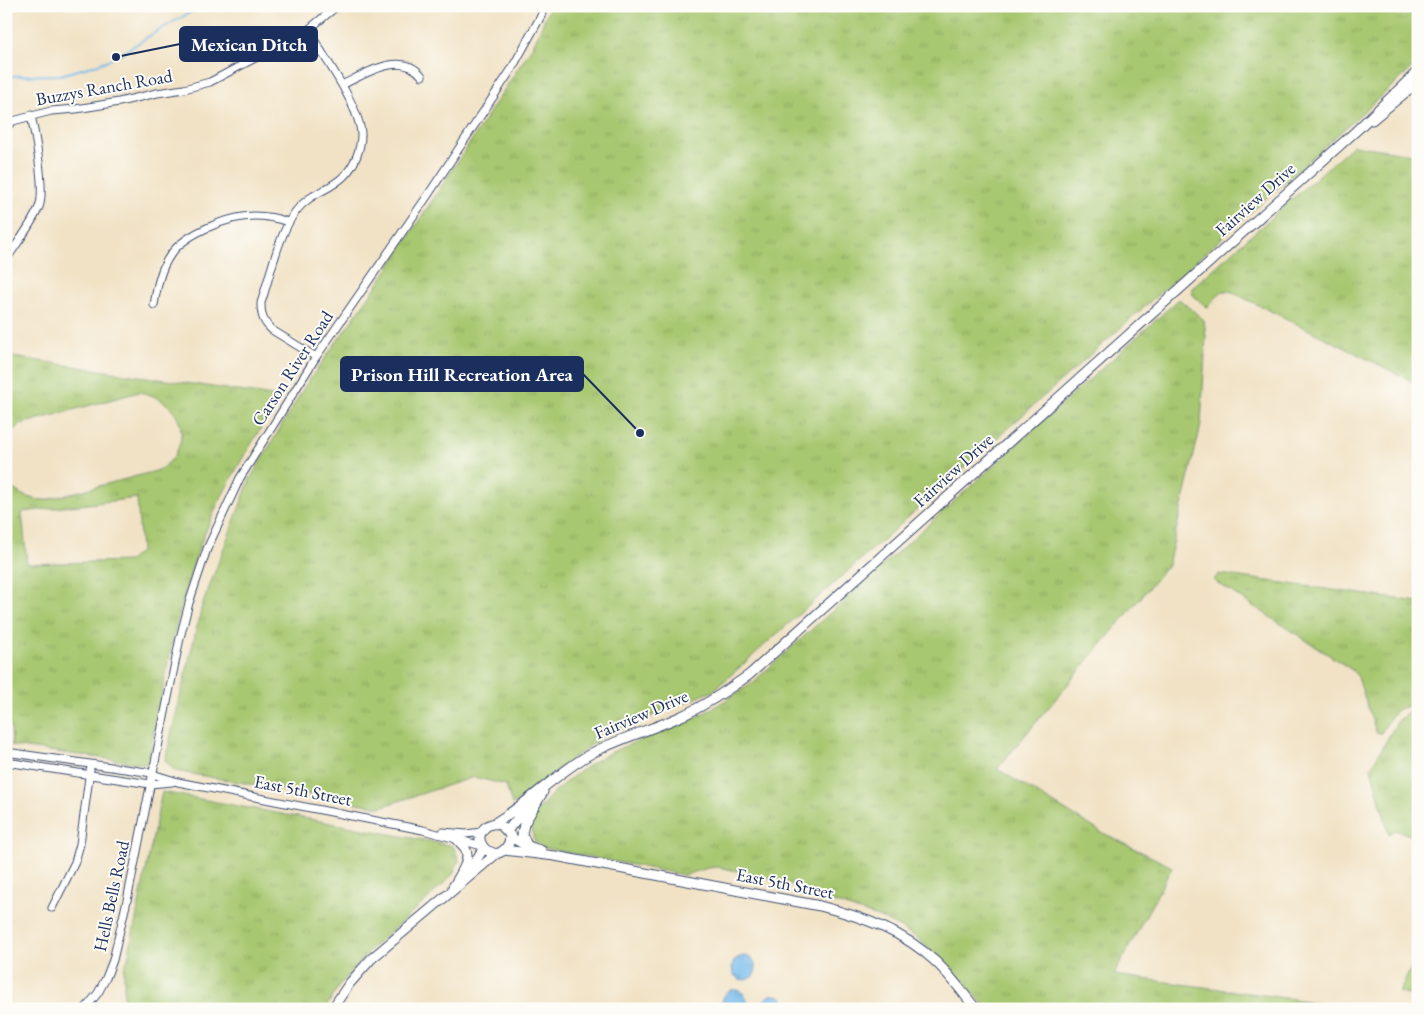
<svg xmlns="http://www.w3.org/2000/svg" width="1424" height="1015" font-family="'EB Garamond',serif">
  <style>
    .grass { fill: url(#grass-tufts); stroke: #617b66; fill-rule: evenodd }
    .water { fill: url(#water-ripples); stroke: #4874a4 }
    .lines { fill: none; stroke-linecap: round; stroke-linejoin: round }
    .stream { stroke: #74baeb; stroke-width: 2 }
    .minor-casing { stroke: #3b4a6d; stroke-width: 9 }
    .major-casing { stroke: #3b4a6d; stroke-width: 11 }
    .minor { stroke: #fff; stroke-width: 7 }
    .major { stroke: #fff; stroke-width: 9 }
    .labels { text-anchor: middle; dominant-baseline: central; stroke-width: 4; stroke-linejoin: round; paint-order: stroke }
    .street-label { font-size: 18px; fill: #1b2f5e; stroke: #fdfcf7 }
    .leader { fill: none; stroke: #1b2f5e; stroke-width: 2 }
    .callout-dot { fill: #1b2f5e; stroke: #fdfcf7; stroke-width: 2 }
    .callout { fill: #1b2f5e; stroke: #1b2f5e; stroke-width: 2 }
    .callout-label { font-size: 19px; text-anchor: middle; font-weight: bold; fill: #fff }
  </style>
  <defs>
    <pattern id="grass-tufts" width="24" height="20" patternUnits="userSpaceOnUse" patternTransform="scale(1.25)"><rect width="24" height="20" fill="#a7c76f"/><path d="M3 7l-1-3M5 7V3M7 7l1-3M15 17l-1-3M17 17v-4M19 17l1-3" fill="none" stroke="#8fab63"/></pattern>
    <pattern id="water-ripples" width="26" height="14" patternUnits="userSpaceOnUse" patternTransform="scale(1.25)"><rect width="26" height="14" fill="#74baeb"/><path d="M2 4q2-2 4 0t4 0M15 11q2-2 4 0t4 0" fill="none" stroke="#5e98c2"/></pattern>
  </defs>
  <rect width="100%" height="100%" fill="#fdfcf7"/>
  <filter id="ink" filterUnits="userSpaceOnUse"><feTurbulence type="fractalNoise" baseFrequency=".02" numOctaves="2"/><feDisplacementMap in="SourceGraphic" scale="10" xChannelSelector="R" yChannelSelector="G"/><feConvolveMatrix kernelMatrix="1 2 1 2 8 2 1 2 1" color-interpolation-filters="sRGB"/></filter>
  <filter id="wash" filterUnits="userSpaceOnUse"><feTurbulence type="fractalNoise" baseFrequency=".0096" numOctaves="4" result="noise"/><feDisplacementMap in="SourceGraphic" scale="20" xChannelSelector="R" yChannelSelector="G"/><feGaussianBlur stdDeviation="1.12" result="paint"/><feColorMatrix in="noise" values="0 0 0 0 0 0 0 0 0 0 0 0 0 0 0 0 0 1.4 0 .05"/><feComposite in="paint" operator="in"/></filter>
  <g filter="url(#wash)">
    <rect width="100%" height="100%" fill="#f1e2c5"/>
    <!-- grass -->
    <path class="grass" d="M550,6H1418V63L713,691L603,736L512,805L506,785L474,777L380,807L175,771L165,760L202,606L250,479L305,386L378,284L534,44Z
      M1353,145L1418,155V384L1230,291H1222L1208,307L1205,306L1191,293L1192,288Z
      M1179,299L1204,320L1206,336L1201,425L1168,565L997,769L1101,832L1172,867L1114,975L1353,1007L1349,1009H988L949,967L917,938L899,927L878,917L830,901L779,880L718,867L708,868L684,875L544,848C533,843 531,835 532,824L529,822C548,794 576,771 606,755C635,740 667,732 695,718C714,708 732,696 751,684Z
      M6,356L279,397C254,441 224,485 205,533C176,604 164,687 148,762L145,764L12,746L11,727L6,710V479C14,494 30,500 46,500L156,471C164,467 172,461 176,453C192,422 169,397 139,392L21,424L13,430L6,439ZM137,498L141,551L129,561L27,564L22,512Z
      M1219,574L1418,602V708C1395,702 1392,716 1381,733L1376,732L1358,677L1352,670L1213,580Z
      M1408,712L1418,714V828L1413,836L1396,830L1389,834L1371,768L1397,722Z
      M162,792L450,845L454,848L459,860L453,874L433,894L371,949L339,986L325,1009H124V969L128,958Z
      M1418,953V997L1399,993Z"/>
    <!-- water -->
    <path class="water" d="M732 968a12 12 0 1 1 24 0a12 12 0 1 1-24 0Z
      M731,990C741,989 745,993 748,1002L747,1009H723C721,1000 723,994 731,990Z
      M771,995C781,994 786,999 788,1009H761C762,1002 765,998 771,995Z"/>
    <g class="lines">
      <!-- stream -->
      <path class="stream" d="M6,76L60,75L96,65L116,57L159,30L202,6"/>
    </g>
  </g>
  <g filter="url(#ink)">
    <g class="lines">
      <defs>
        <path id="minor" d="M308,30C323,55 360,107 361,134C361,149 355,165 344,176C329,191 311,192 296,211C279,233 270,276 261,303C261,315 263,322 272,330L316,357
          M342,85C365,74 401,50 422,76
          M6,127L13,121L51,111L76,109L119,102L157,93L184,89L210,82L308,30L337,6
          M6,260C17,243 31,226 39,207C46,190 35,135 31,115
          M154,305C157,287 160,269 171,254C186,233 229,216 254,216C266,216 277,218 288,222
          M6,752L146,772L178,782L423,830L482,846
          M6,762L150,784L172,782
          M443,832L466,834L482,832
          M52,908L75,862L80,844L90,770
          M85,1009L98,993L106,978L113,960L128,896L180,638L189,603L207,549L240,478L316,357L428,195L511,70L541,16L544,6"/>
        <path id="major" d="M1372,120L1418,82
          M493,824C528,804 556,773 592,753C618,739 650,730 677,718C703,707 726,691 749,675L1357,130L1418,71
          M507,831L530,803
          M510,836C510,845 506,851 496,854L486,850C482,846 479,842 480,836C481,832 484,828 487,826C502,817 506,835 516,840C524,845 534,848 542,851
          M527,845L522,834L524,824L543,792
          M504,850L555,856L820,906C863,917 903,931 936,962C951,976 963,993 976,1009
          M464,878L484,848
          M453,887C459,877 472,859 465,848C463,845 459,842 457,839
          M332,1009L349,984L371,959L496,854"/>
      </defs>
      <!-- minor casing -->
      <use href="#minor" class="minor-casing"/>
      <!-- major casing -->
      <use href="#major" class="major-casing"/>
      <!-- minor -->
      <use href="#minor" class="minor"/>
      <!-- major -->
      <use href="#major" class="major"/>
    </g>
  </g>
  <g class="labels">
    <!-- street labels -->
    <g class="street-label">
      <text transform="translate(104 87) rotate(-10)">Buzzys Ranch Road</text>
      <text transform="translate(1255 199) rotate(-42)">Fairview Drive</text>
      <text transform="translate(292 368) rotate(-57)">Carson River Road</text>
      <text transform="translate(953 470) rotate(-42)">Fairview Drive</text>
      <text transform="translate(641 714) rotate(-23)">Fairview Drive</text>
      <text transform="translate(303 790) rotate(11)">East 5th Street</text>
      <text transform="translate(785 883) rotate(11)">East 5th Street</text>
      <text transform="translate(111 896) rotate(-78)">Hells Bells Road</text>
    </g>
  </g>
  <!-- callouts -->
  <path class="leader" d="M116 57L180 44M640 433L583 374"/>
  <g class="callout-dot">
    <circle cx="116" cy="57" r="5"/>
    <circle cx="640" cy="433" r="5"/>
  </g>
  <g class="callout">
    <rect x="180" y="27" width="137" height="34" rx="5"/>
    <rect x="341" y="357" width="242" height="34" rx="5"/>
  </g>
  <g class="callout-label">
    <text x="249" y="51">Mexican Ditch</text>
    <text x="462" y="381">Prison Hill Recreation Area</text>
  </g>
  <!-- margin -->
  <rect width="1424" height="1015" fill="none" stroke="#fdfcf7" stroke-width="25"/>
</svg>
